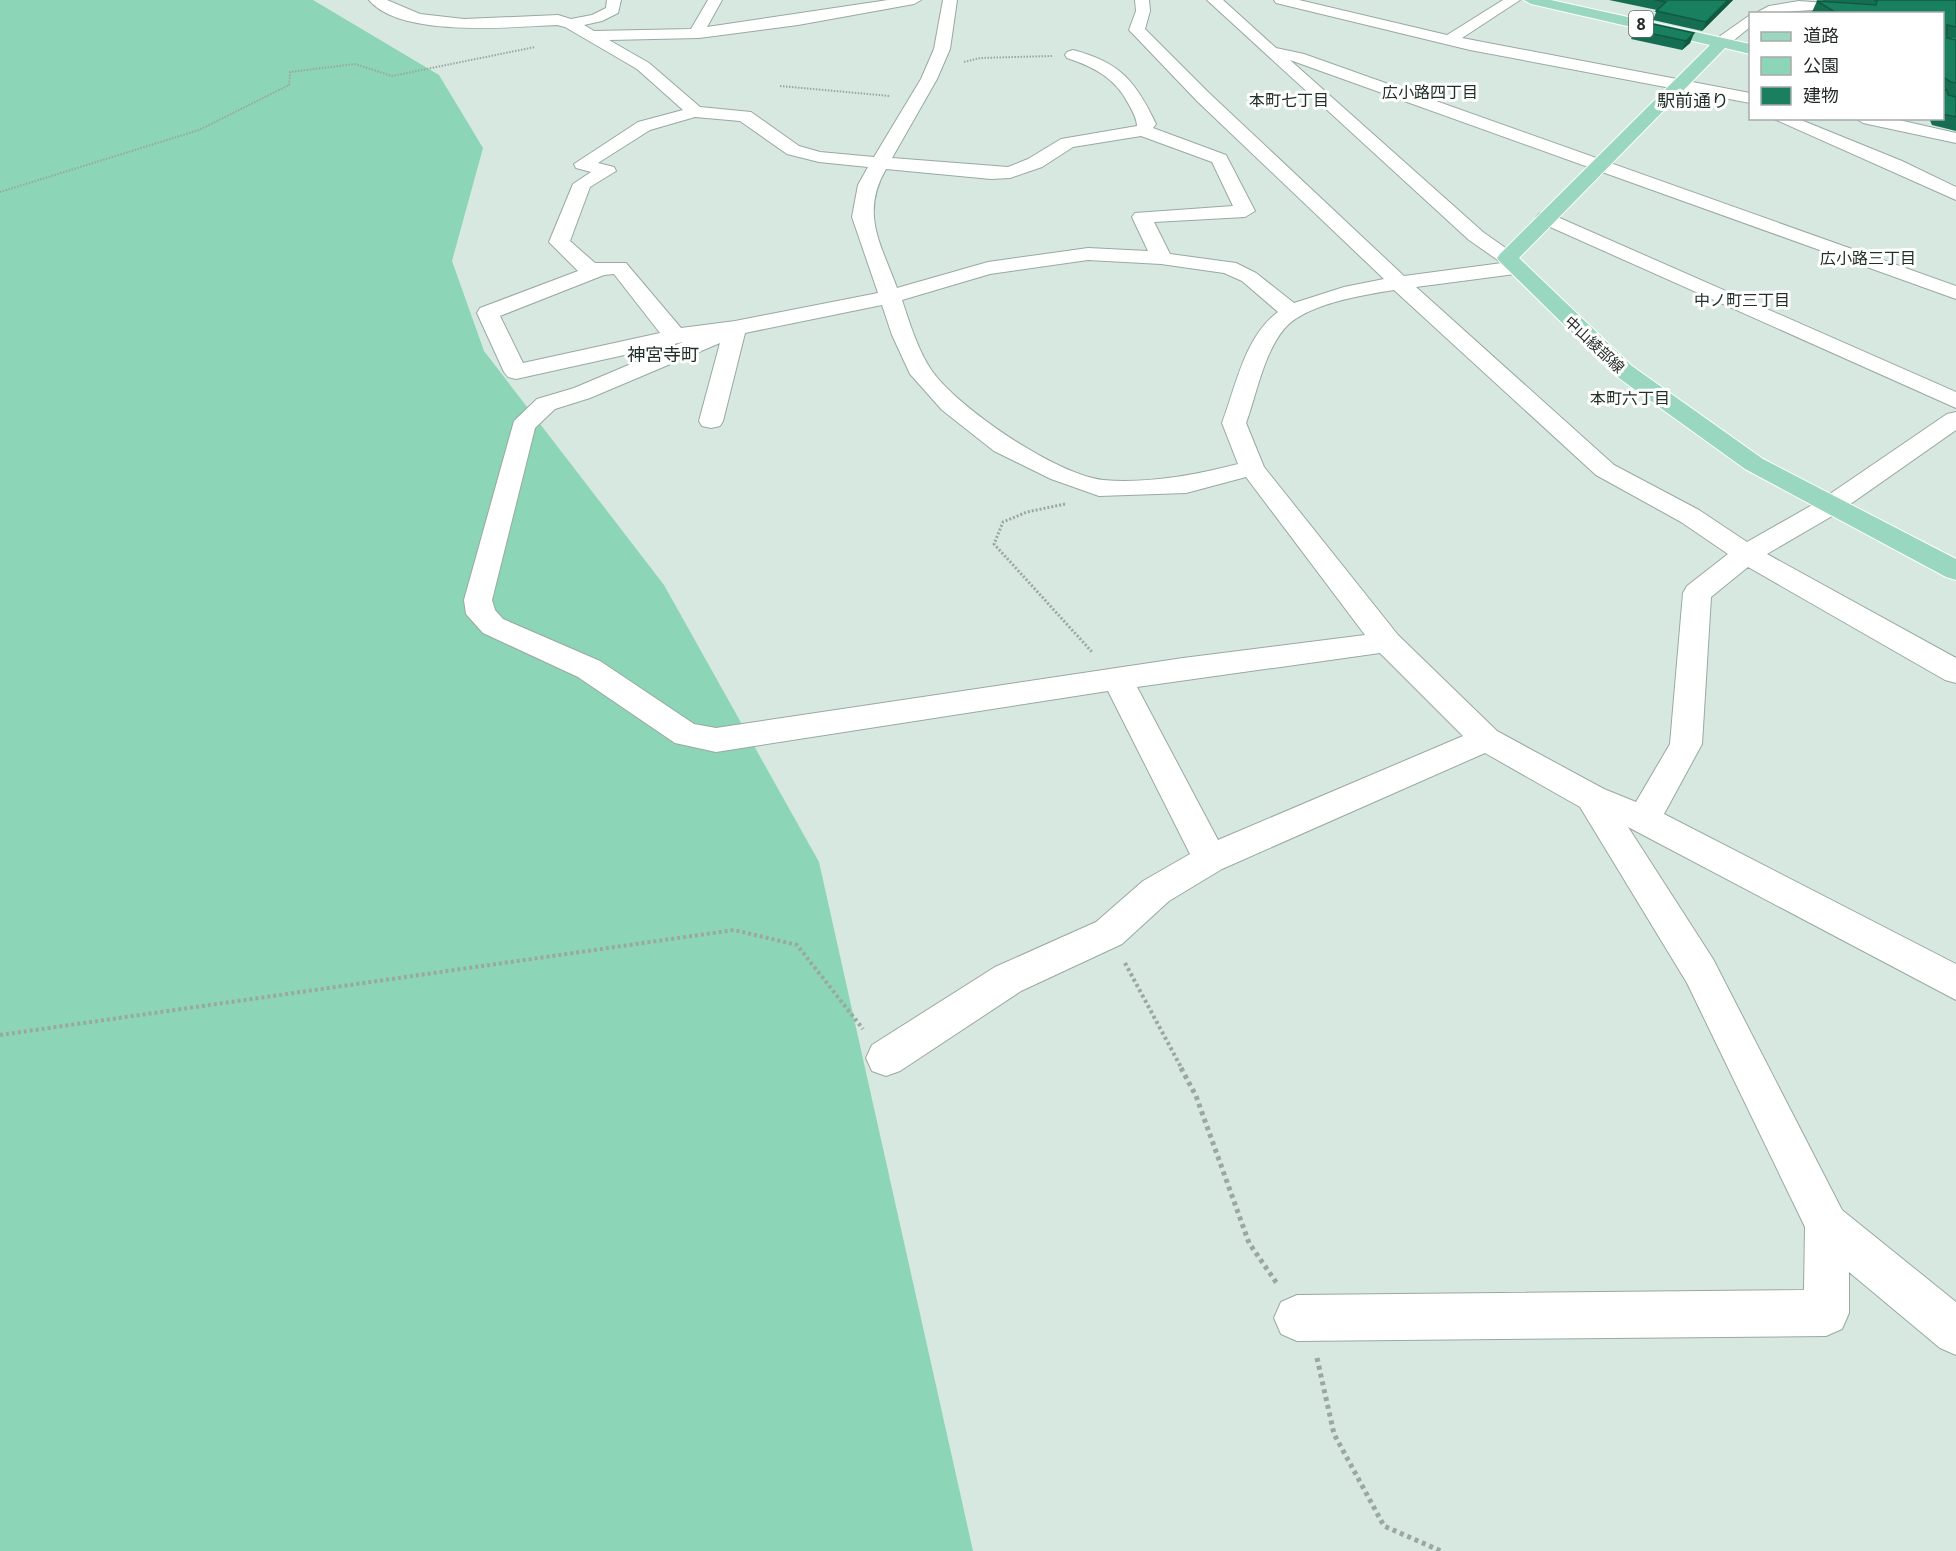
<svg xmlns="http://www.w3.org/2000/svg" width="1956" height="1551" font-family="'Noto Sans','Noto Sans JP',sans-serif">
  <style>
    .green { fill: #8cd5b6 }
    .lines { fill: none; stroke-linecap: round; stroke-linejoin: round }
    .minor-casing { stroke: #98a9a1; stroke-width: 2 }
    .major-casing { stroke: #fff; stroke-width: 2 }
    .path-far3 { stroke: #9aa8a1; stroke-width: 2; stroke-dasharray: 1.5 1.5; stroke-linecap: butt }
    .path-far2 { stroke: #9aa8a1; stroke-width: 3; stroke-dasharray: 2 2; stroke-linecap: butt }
    .path-far1 { stroke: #9aa8a1; stroke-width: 4; stroke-dasharray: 3 3; stroke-linecap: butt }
    .path { stroke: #9aa8a1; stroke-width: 5; stroke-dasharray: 4 4; stroke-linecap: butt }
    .minor { fill: #fff; fill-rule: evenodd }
    .major { fill: #9ad7c0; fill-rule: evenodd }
    .wall { fill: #156e52 }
    .shaded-wall { fill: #115a42 }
    .building { fill: #18805f; stroke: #115a42; stroke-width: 1.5 }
    .labels { text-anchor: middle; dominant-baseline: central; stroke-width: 6; stroke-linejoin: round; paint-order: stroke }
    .far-street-label { font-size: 15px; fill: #252b28; stroke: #fff }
    .shield { fill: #fff; stroke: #666b68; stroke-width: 1.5 }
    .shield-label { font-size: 16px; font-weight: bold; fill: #252b28 }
    .far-neighbourhood-label { font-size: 16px; fill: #22302a; stroke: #fff }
    .far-quarter-label { font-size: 18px; fill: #22302a; stroke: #fff }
  </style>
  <rect width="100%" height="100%" fill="#d6e8e0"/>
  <!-- green -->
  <path class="green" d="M0,0H313L439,75L483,148L452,261L484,351L664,585L819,862L973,1551H0Z"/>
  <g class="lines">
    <defs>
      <path id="minor" d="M369,0H387L420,14L464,19L558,15L571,19L592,15L606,8L607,0H621L618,13L602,21L584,25L594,31L691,29L708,0H722L707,27L888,0H921L914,4L798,25L699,38L609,40L649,63L700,107L751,112L799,146L820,152L874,157L921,79L934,49L943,0H957L950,49L937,79L892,158L1008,167L1028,159L1061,139L1137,126C1137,119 1132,110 1128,103C1115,78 1094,67 1067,58L1065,55L1067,52L1073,50C1120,62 1136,82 1156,124L1153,128L1226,155L1255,211L1245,217L1154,222L1170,254L1236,263L1256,273L1294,303L1344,287L1384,279L1197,101L1132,33L1129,30L1136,11L1135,0H1149L1150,11L1145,29L1209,93L1404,276L1502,263L1469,240L1207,0H1223L1276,48L1304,54L1956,286V299L1290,60L1483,232L1514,254L1517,258L1515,262L1522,264L1525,268L1522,272L1515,274L1416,287L1614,465L1699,510L1747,542L1821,500L1947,414L1956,412V430L1839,512L1767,554L1956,658V683L1945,680L1748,567L1711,597L1702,744L1664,814L1956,964V1000L1628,827L1713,959L1842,1210L1956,1302V1355L1940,1348L1849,1272V1313L1842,1329L1826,1336L1297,1341L1281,1334L1274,1318L1281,1302L1297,1295L1804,1290L1805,1227L1687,983L1580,807L1485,753L1222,869L1169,901L1122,944L1021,991L900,1071L886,1076L872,1071L866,1058L872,1045L995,967L1096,922L1143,881L1190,854L1108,691L716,752L675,743L578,677L483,633L466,614L464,600L514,421L537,399L574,388L683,342L516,379L508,377L504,372L477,313L480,308L578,271L549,242L573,184L591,172L576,168L574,164L638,122L683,110L637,69L565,27L557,25C512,27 400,38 369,0ZM695,117L740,121L787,154L819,162L868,167L858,185L852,217L878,293L735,321L681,328L626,263H595L570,241L590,187L616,171L614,167L598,163L650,130ZM1141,136L1212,162L1233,206L1135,213L1132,217L1148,251L1088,248L988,262L897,288C881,244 860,214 886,169L991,179L1010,178L1042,167L1073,147ZM1088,260L1161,264L1224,273L1242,281L1278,312C1245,336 1236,386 1222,423L1238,464C1196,475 1146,484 1103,480C1057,475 959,409 932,371C918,351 910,324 902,300L990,274ZM614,274L660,333L523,363L500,316L604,275ZM1394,290L1596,475L1681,522L1728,554L1687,586L1683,593L1670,744L1636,802L1604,789L1497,731L1398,635L1264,467L1246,423C1257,393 1263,355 1284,329C1305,304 1363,295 1394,290ZM882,305L892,335L910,374L942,410L994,451L1051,479L1099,496L1186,493L1246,477L1365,635L1183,658L716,728L694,724L600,661L503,619L495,610L492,600L535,428L555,409L590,398L720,343L699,421L702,426L711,428L720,426L723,421L745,333ZM1380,653L1463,736L1218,840L1137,687Z
        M1274,0H1299L1447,35L1503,0H1520L1462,38L1750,93V103L1470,50L1276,3Z
        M1799,1L1837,4L1871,14L1812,10L1754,14L1769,6Z
        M1750,15V27L1728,45H1716L1714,42L1716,39Z
        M1772,118H1796L1902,161L1956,187V200Z
        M1855,118H1890L1956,133V143L1863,123Z
        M1546,212L1956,392V408L1539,222L1536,218L1539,214Z"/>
      <path id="major" d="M1524,0H1551L1750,44V54L1725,48L1519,258L1632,366L1763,459L1956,559V580L1946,577L1745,469L1616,376L1500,262L1497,258L1500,254L1710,45L1531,4Z"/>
    </defs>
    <!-- minor casing -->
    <use href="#minor" class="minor-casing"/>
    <!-- major casing -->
    <use href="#major" class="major-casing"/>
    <!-- path-far3 -->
    <path class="path-far3" d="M964,62L980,58L1052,56
      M780,86L890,96
      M0,192L199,130L289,85L290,72L355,64L392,76L535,47"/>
    <!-- path-far2 -->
    <path class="path-far2" d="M1065,504L1027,512L1003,522L994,544L1093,653"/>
    <!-- path-far1 -->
    <path class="path-far1" d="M1125,963L1182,1069
      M0,1035L734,930L797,945L863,1029"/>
    <!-- path -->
    <path class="path" d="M1181,1068L1196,1096L1249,1243L1278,1285
      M1317,1358L1334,1434L1384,1526L1441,1551"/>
    <!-- minor -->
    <use href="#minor" class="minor"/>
    <!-- major -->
    <use href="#major" class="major"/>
  </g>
  <!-- wall -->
  <path class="wall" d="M1609,0H1733L1702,31L1653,20L1657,10Z
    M1816,0H1956V39L1947,38L1956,40V97L1948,94L1956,97V131L1932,125L1929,118H1942V14H1814L1812,12L1817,1L1841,3Z
    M1635,30L1694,33L1690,43L1682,50L1631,39Z"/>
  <!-- shaded-wall -->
  <path class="shaded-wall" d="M1728,0H1733L1702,31L1706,22Z
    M1694,33L1690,43L1682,50L1686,41Z"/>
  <!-- building -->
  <path class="building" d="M1655,0H1728L1706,22L1656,11L1666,2Z
    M1874,0H1956V27L1947,25V38L1956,40V83L1951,82L1942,76V14H1838L1817,1L1876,5L1877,1Z
    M1644,22L1694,33L1686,41L1635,30Z
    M1942,90H1947L1948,95L1956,97V117L1942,114Z"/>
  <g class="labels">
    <!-- far-street labels -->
    <g class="far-street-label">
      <text transform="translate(1595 344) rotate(43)">中山綾部線</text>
    </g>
    <!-- shield labels -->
    <rect class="shield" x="1629" y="11" width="24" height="26" rx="4.5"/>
    <g class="shield-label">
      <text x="1641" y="24">8</text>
    </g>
    <!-- far-neighbourhood labels -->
    <g class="far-neighbourhood-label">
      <text x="1430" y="92">広小路四丁目</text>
      <text x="1289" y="100">本町七丁目</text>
      <text x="1868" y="258">広小路三丁目</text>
      <text x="1742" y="300">中ノ町三丁目</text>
      <text x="1630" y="398">本町六丁目</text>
    </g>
    <!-- far-quarter labels -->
    <g class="far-quarter-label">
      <text x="1693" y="100">駅前通り</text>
      <text x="663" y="354">神宮寺町</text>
    </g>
  </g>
  <!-- legend -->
  <rect x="1749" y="12" width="195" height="108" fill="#ffffff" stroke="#a8aaa9" stroke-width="1.5"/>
  <rect x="1761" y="32" width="30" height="9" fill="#9ad7c0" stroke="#a8aaa9" stroke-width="1.5"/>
  <text x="1803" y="42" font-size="18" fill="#252b28">道路</text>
  <rect x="1761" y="57" width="30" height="18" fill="#8cd5b6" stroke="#a8aaa9" stroke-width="1.5"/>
  <text x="1803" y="72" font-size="18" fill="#252b28">公園</text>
  <rect x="1761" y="87" width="30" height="18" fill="#18805f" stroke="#a8aaa9" stroke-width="1.5"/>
  <text x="1803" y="102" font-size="18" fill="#252b28">建物</text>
</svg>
